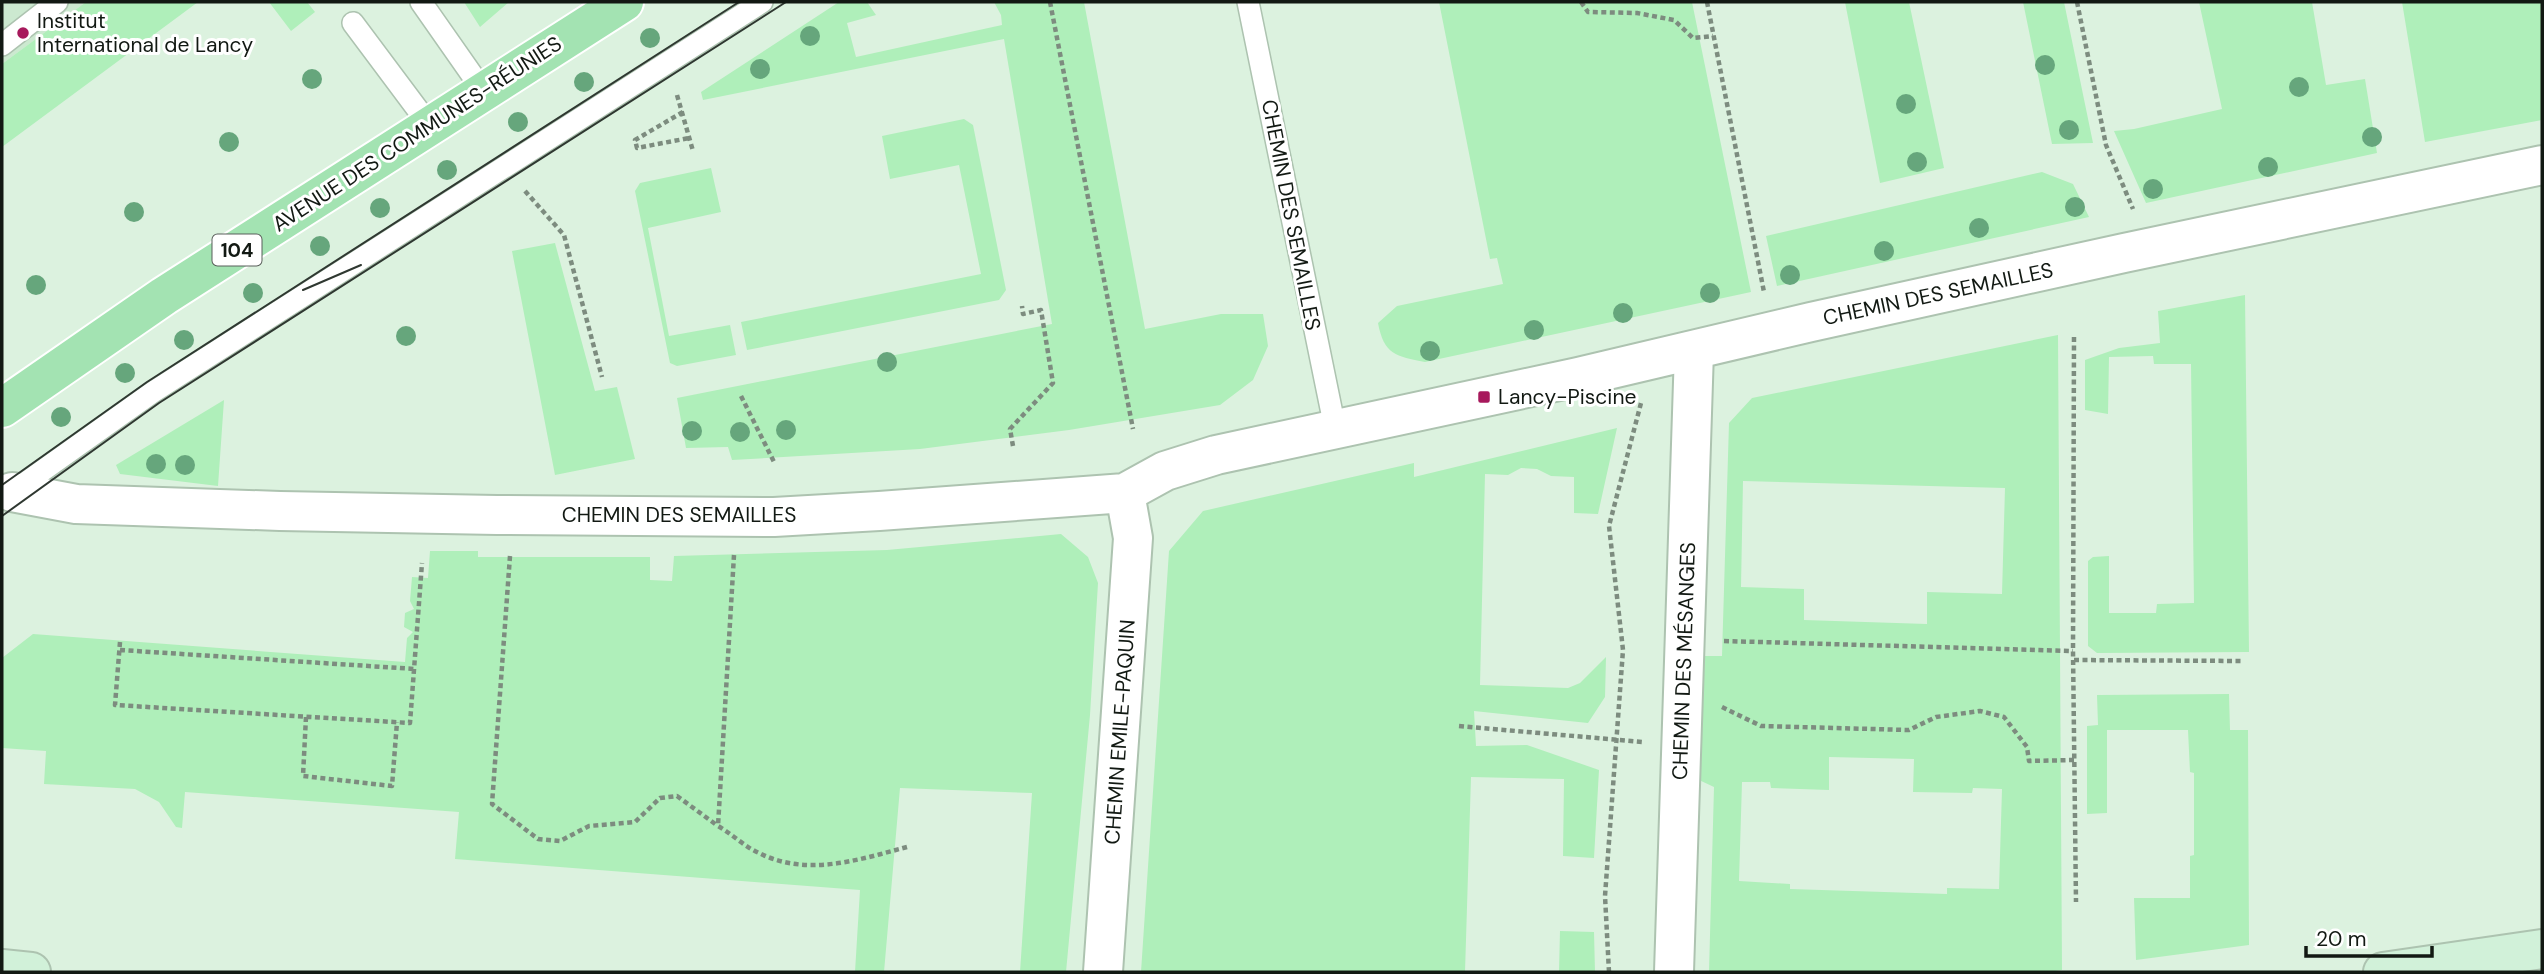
<svg xmlns="http://www.w3.org/2000/svg" width="2544" height="974" font-family="'DM Sans',sans-serif">
  <style>
    .built { fill: #cce9d0 }
    .green { fill: #afefba; fill-rule: evenodd }
    .lines { fill: none; stroke-linecap: round; stroke-linejoin: round }
    .lane-casing { stroke: #adc3b0; stroke-width: 24 }
    .street-casing { stroke: #adc3b0; stroke-width: 42 }
    .secondary-casing { stroke: #adc3b0; stroke-width: 42 }
    .primary-casing { stroke: #fff; stroke-width: 42 }
    .path { stroke: #7d8c7f; stroke-width: 4.5; stroke-dasharray: 5 3.5; stroke-linecap: butt }
    .lane { stroke: #fff; stroke-width: 21 }
    .street { stroke: #fff; stroke-width: 38 }
    .secondary { stroke: #d1f1d9; stroke-width: 38 }
    .primary { stroke: #a3e3b2; stroke-width: 38 }
    .tram { stroke: #2f3831; stroke-width: 2 }
    .tree { fill: #66a67c }
    .poi-dot { fill: #a7195c; stroke: #fff; stroke-width: 2.5 }
    .labels { text-anchor: middle; dominant-baseline: central; stroke-width: 6; stroke-linejoin: round; paint-order: stroke }
    .shield { fill: #fff; stroke: #595e5a; stroke-width: 2 }
    .shield-label { font-size: 19px; font-weight: bold; fill: #121913 }
    .poi-label { font-size: 21px; fill: #121913; stroke: #fff; text-anchor: start }
    .street-label { font-size: 21px; fill: #121913; stroke: #fff }
  </style>
  <rect width="100%" height="100%" fill="#dcf2df"/>
  <!-- built -->
  <path class="built" d="M2,2H86L2,64Z"/>
  <!-- green -->
  <path class="green" d="M86,2H198L2,147V64Z
    M269,2H307L315,12L291,31Z
    M464,2H509L480,27Z
    M839,2H867L876,15L847,23L856,57L1002,25L1001,15L994,2H1084L1145,329L1221,314H1263L1268,346L1253,380L1220,405L1069,430L920,449L732,460L728,447L686,448L677,398L1052,324L1004,39L703,100L701,92Z
    M1439,2H1692L1751,292L1425,362C1396,356 1384,355 1378,323L1397,306L1503,284L1497,258L1490,259Z
    M1845,2H1909L1944,168L1880,183Z
    M2023,2H2064L2093,143L2052,144Z
    M2199,2H2312L2326,85L2365,79L2377,153L2146,203L2114,131L2134,129L2222,109Z
    M2402,2H2542V120L2425,142Z
    M964,119L973,125L1006,290L999,300L747,350L741,322L981,274L959,165L890,179L882,136Z
    M711,168L721,212L648,228L669,336L730,325L736,355L677,366L670,363L635,191L640,183Z
    M2042,172L2073,184L2089,217L1777,286L1766,236Z
    M555,243L595,391L617,387L635,459L555,475L512,251Z
    M2245,295L2249,652L2097,653L2088,646V561L2093,557L2109,556V613H2156L2157,604L2194,603L2191,364H2154L2153,356L2109,357L2108,414L2085,410V360L2119,348L2160,343L2158,311Z
    M2058,335L2062,970L2048,972H1709L1714,787L1699,780L1701,656H1722L1729,423L1752,398ZM1743,481L2005,488L2002,594L1927,592V624L1804,620V589L1741,587ZM1829,757L1914,759L1913,792L1972,793L1973,788L2002,789L1999,889L1947,888V894L1790,889V884L1739,881L1742,782H1770L1771,788L1829,790Z
    M224,400L218,486L120,474L116,465Z
    M1617,428L1598,514L1574,513V477L1551,476L1537,469L1521,468L1508,475L1485,474L1480,685L1568,688L1580,683L1606,657L1605,697L1588,723L1474,711L1476,746L1527,745L1599,770L1594,858L1563,856L1564,779L1471,777L1465,972H1141L1169,551L1203,511L1414,463V477Z
    M1061,534L1088,557L1098,583L1090,715L1066,972H1020L1032,793L900,788L884,972H855L860,890L455,859L459,812L185,792L182,828L176,827L159,802L135,789L44,784L46,751L2,748V658L33,634L405,662L407,638L413,632L404,627L405,613L414,609L410,601L412,577L428,578L430,551H478V557H650V580L672,581L674,556L887,550Z
    M2229,694L2230,730H2248L2249,945L2136,960L2134,898H2190V856L2194,855V773L2190,772L2188,730H2107V813L2087,814V726L2098,725L2097,695Z
    M1560,931L1594,932L1595,972H1559Z"/>
  <g class="lines">
    <defs>
      <path id="lane" d="M421,2L484,92
        M1248,2L1335,428
        M353,23L430,126
        M2,45L57,2
        M11,493L153,392L762,2"/>
      <path id="street" d="M12,492L76,504L280,511L497,515L774,517L879,511L1125,493L1165,471L1216,455L1578,377L1811,322L2124,253L2542,165
        M1103,972L1133,538L1125,493
        M1674,972L1694,351"/>
      <path id="secondary" d="M2,969L31,972
        M2383,972L2542,949"/>
      <path id="primary" d="M2,408L164,296L624,2"/>
    </defs>
    <!-- lane casing -->
    <use href="#lane" class="lane-casing"/>
    <!-- street casing -->
    <use href="#street" class="street-casing"/>
    <!-- secondary casing -->
    <use href="#secondary" class="secondary-casing"/>
    <!-- primary casing -->
    <use href="#primary" class="primary-casing"/>
    <!-- path -->
    <path class="path" d="M1050,2L1133,429
      M1581,2L1588,12L1637,13L1674,20L1693,38L1713,36
      M1707,2L1764,292
      M2077,2L2106,145L2133,209
      M677,95L693,151
      M683,112L635,140L637,148L689,138
      M525,191L564,235L602,377
      M2074,337L2073,651L2076,902
      M741,396L775,464
      M1013,446L1010,429L1053,383L1041,310L1023,314L1022,306
      M734,555L718,826C732,834 745,847 759,853C807,877 858,860 907,847
      M510,556L492,804L538,839L560,841L589,826L635,822L660,798L677,796L718,826
      M1724,641L2073,651
      M120,642L115,705L410,723L422,563
      M120,650L415,669
      M2074,660L2241,661
      M1722,707L1761,726L1909,730L1936,717L1980,711L2004,717L2027,747L2029,761L2074,760
      M306,717L303,776L392,786L397,722
      M1459,726L1642,742
      M1609,972L1605,896L1623,650L1609,526L1641,403"/>
    <!-- lane -->
    <use href="#lane" class="lane"/>
    <!-- street -->
    <use href="#street" class="street"/>
    <!-- secondary -->
    <use href="#secondary" class="secondary"/>
    <!-- primary -->
    <use href="#primary" class="primary"/>
    <!-- tram -->
    <path class="tram" d="M303,290L361,265
      M2,485L147,382L739,2
      M2,516L159,403L786,2"/>
  </g>
  <!-- trees -->
  <g class="tree">
    <circle cx="810" cy="36" r="10"/>
    <circle cx="650" cy="38" r="10"/>
    <circle cx="2045" cy="65" r="10"/>
    <circle cx="760" cy="69" r="10"/>
    <circle cx="312" cy="79" r="10"/>
    <circle cx="584" cy="82" r="10"/>
    <circle cx="2299" cy="87" r="10"/>
    <circle cx="1906" cy="104" r="10"/>
    <circle cx="518" cy="122" r="10"/>
    <circle cx="2069" cy="130" r="10"/>
    <circle cx="2372" cy="137" r="10"/>
    <circle cx="229" cy="142" r="10"/>
    <circle cx="1917" cy="162" r="10"/>
    <circle cx="2268" cy="167" r="10"/>
    <circle cx="447" cy="170" r="10"/>
    <circle cx="2153" cy="189" r="10"/>
    <circle cx="2075" cy="207" r="10"/>
    <circle cx="380" cy="208" r="10"/>
    <circle cx="134" cy="212" r="10"/>
    <circle cx="1979" cy="228" r="10"/>
    <circle cx="320" cy="246" r="10"/>
    <circle cx="1884" cy="251" r="10"/>
    <circle cx="1790" cy="275" r="10"/>
    <circle cx="36" cy="285" r="10"/>
    <circle cx="253" cy="293" r="10"/>
    <circle cx="1710" cy="293" r="10"/>
    <circle cx="1623" cy="313" r="10"/>
    <circle cx="1534" cy="330" r="10"/>
    <circle cx="406" cy="336" r="10"/>
    <circle cx="184" cy="340" r="10"/>
    <circle cx="1430" cy="351" r="10"/>
    <circle cx="887" cy="362" r="10"/>
    <circle cx="125" cy="373" r="10"/>
    <circle cx="61" cy="417" r="10"/>
    <circle cx="786" cy="430" r="10"/>
    <circle cx="692" cy="431" r="10"/>
    <circle cx="740" cy="432" r="10"/>
    <circle cx="156" cy="464" r="10"/>
    <circle cx="185" cy="465" r="10"/>
  </g>
  <!-- markers -->
  <g class="poi-dot">
    <circle cx="23" cy="33" r="7"/>
    <rect x="1477" y="390" width="14" height="14" rx="3.5"/>
  </g>
  <g class="labels">
    <!-- shield labels -->
    <rect class="shield" x="212.5" y="234.5" width="49" height="31" rx="5"/>
    <g class="shield-label">
      <text x="237" y="250">104</text>
    </g>
    <!-- poi labels -->
    <g class="poi-label">
      <text x="37" y="21">Institut<tspan x="37" dy="24">International de Lancy</tspan></text>
      <text x="1498" y="397">Lancy-Piscine</text>
    </g>
    <!-- street labels -->
    <g class="street-label">
      <text transform="translate(417 134) rotate(-33)">AVENUE DES COMMUNES-RÉUNIES</text>
      <text transform="translate(1291 215) rotate(79)">CHEMIN DES SEMAILLES</text>
      <text transform="translate(1938 294) rotate(-12)">CHEMIN DES SEMAILLES</text>
      <text x="679" y="515">CHEMIN DES SEMAILLES</text>
      <text transform="translate(1684 661) rotate(-88)">CHEMIN DES MÉSANGES</text>
      <text transform="translate(1120 732) rotate(-86)">CHEMIN EMILE-PAQUIN</text>
    </g>
  </g>
  <!-- border -->
  <rect width="2544" height="974" fill="none" stroke="#121913" stroke-width="7"/>
  <!-- scale -->
  <path d="M2306 946v10h126v-10" fill="none" stroke="#121913" stroke-width="3.5"/>
  <text x="2316" y="946" font-size="21" fill="#121913" stroke="#ffffff" stroke-width="5" paint-order="stroke">20 m</text>
</svg>
